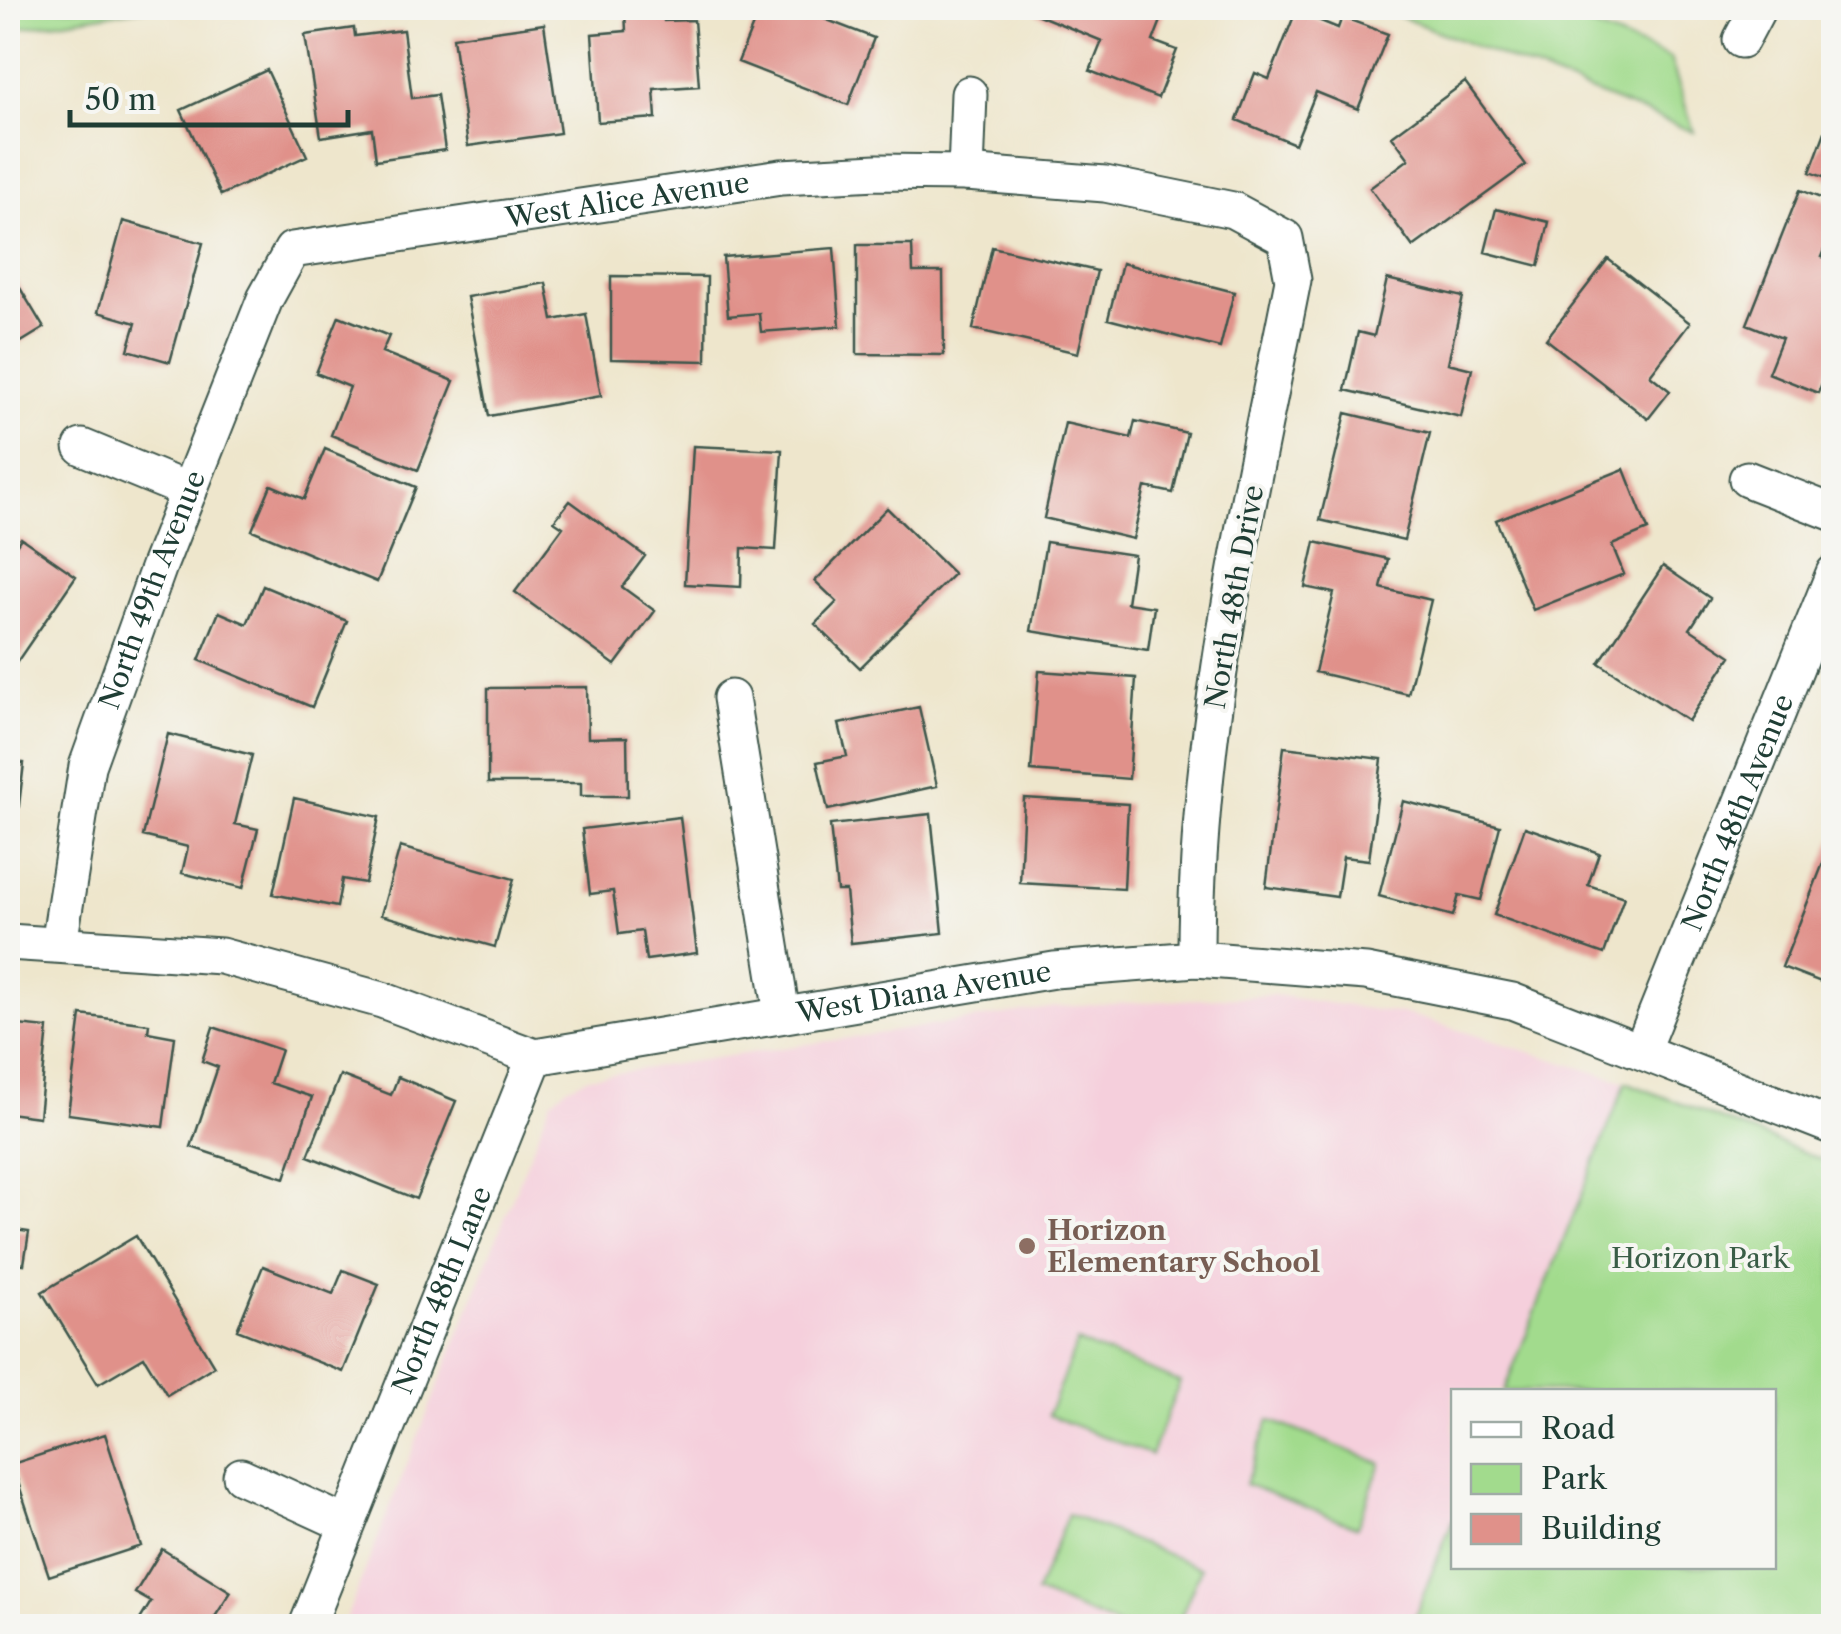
<svg xmlns="http://www.w3.org/2000/svg" width="1841" height="1634" font-family="'Libre Caslon Text',serif">
  <style>
    .built { fill: #f5cfdc }
    .green { fill: #a2db8d; stroke: #608c60; stroke-width: 2.5 }
    .building { fill: #e0918a }
    .lines { fill: none; stroke-linecap: round; stroke-linejoin: round }
    .street-casing { stroke: #3e564b; stroke-width: 39 }
    .street { stroke: #fff; stroke-width: 35 }
    .education-dot { fill: #8d6e63; stroke: #f6f6f2; stroke-width: 4 }
    .labels { text-anchor: middle; dominant-baseline: central; stroke-width: 8; stroke-linejoin: round; paint-order: stroke }
    .street-label { font-size: 28px; fill: #1f3d34; stroke: #f6f6f2 }
    .education-label { font-size: 28px; font-weight: bold; fill: #785e54; stroke: #f6f6f2; text-anchor: start }
    .park-label { font-size: 28px; fill: #395d46; stroke: #f6f6f2 }
  </style>
  <rect width="100%" height="100%" fill="#f6f6f2"/>
  <filter id="ink" filterUnits="userSpaceOnUse"><feTurbulence type="fractalNoise" baseFrequency=".01" numOctaves="2"/><feDisplacementMap in="SourceGraphic" scale="20" xChannelSelector="R" yChannelSelector="G"/><feConvolveMatrix kernelMatrix="1 2 1 2 8 2 1 2 1" color-interpolation-filters="sRGB"/></filter>
  <filter id="wash" filterUnits="userSpaceOnUse"><feTurbulence type="fractalNoise" baseFrequency=".0048" numOctaves="4" result="noise"/><feDisplacementMap in="SourceGraphic" scale="40" xChannelSelector="R" yChannelSelector="G"/><feGaussianBlur stdDeviation="2.25" result="paint"/><feColorMatrix in="noise" values="0 0 0 0 0 0 0 0 0 0 0 0 0 0 0 0 0 1.4 0 .05"/><feComposite in="paint" operator="in"/></filter>
  <g filter="url(#wash)">
    <rect width="100%" height="100%" fill="#eee6cc"/>
    <!-- built -->
    <path class="built" d="M1273,995L1410,1015L1626,1082L1504,1391L1454,1392L1453,1519L1411,1626H343L551,1101L567,1087L589,1077L1056,1007Z"/>
    <!-- green -->
    <path class="green" d="M8,8H147L8,30Z
      M1378,8H1545L1670,58L1694,132Z
      M1626,1082L1833,1164V1626H1411L1453,1519L1454,1566H1774V1392L1504,1391Z
      M1077,1342L1180,1382L1151,1455L1048,1415Z
      M1269,1420L1381,1463L1357,1527L1245,1484Z
      M1068,1514L1201,1568L1177,1626H1120L1036,1593Z"/>
    <g id="blocks">
      <!-- building -->
      <path class="building" d="M662,8L664,21L694,20L699,86L654,89L656,118L598,122L592,34L626,31L625,11Z
        M760,8H796L874,38L848,105L738,62Z
        M1039,8H1166L1153,41L1177,50L1158,98L1090,71L1102,41L1036,14Z
        M1296,11L1338,28L1342,17L1388,34L1358,109L1316,92L1295,144L1237,120L1255,73L1269,79Z
        M544,24L560,133L468,146L453,37Z
        M354,28L355,36L403,30L412,98L437,95L445,150L376,160L372,129L321,137L305,35Z
        M267,70L307,156L221,195L181,110Z
        M1465,82L1526,165L1413,247L1370,188L1409,159L1392,136Z
        M1826,129L1834,132V181L1810,172Z
        M1800,190L1834,203V228L1822,257L1834,261V354L1818,393L1768,373L1782,338L1747,324Z
        M1496,209L1549,222L1539,266L1485,252Z
        M123,221L203,243L170,362L128,350L136,323L98,312Z
        M857,245H912L913,272H943L944,355L857,354Z
        M992,247L1097,271L1078,353L973,329Z
        M834,248L840,326L761,332L759,313L728,316L723,257Z
        M1608,259L1690,323L1650,375L1670,391L1648,419L1546,339Z
        M1122,263L1234,292L1220,348L1108,319Z
        M8,268L44,328L8,350Z
        M611,276L707,277L706,361L611,359Z
        M1387,279L1463,297L1448,363L1472,369L1461,417L1345,390L1358,332L1374,336Z
        M546,283L553,320L586,314L601,396L489,416L467,297Z
        M339,316L389,336L382,352L454,381L418,470L331,435L350,387L316,373Z
        M1346,413L1430,433L1404,540L1320,520Z
        M1135,421L1187,433L1173,493L1145,487L1133,539L1044,518L1065,423L1131,438Z
        M693,446L782,450L776,550L742,548L741,587L685,584Z
        M325,449L416,487L377,582L252,530L271,485L304,499Z
        M1624,469L1648,530L1612,545L1624,574L1533,610L1496,520Z
        M570,501L645,556L622,587L655,611L615,665L515,592L563,527L554,521Z
        M887,508L954,574L860,668L815,624L837,602L815,581Z
        M21,538L76,576L8,675V557Z
        M1046,542L1134,555L1127,603L1154,607L1148,650L1031,631Z
        M1315,542L1388,559L1381,588L1431,600L1408,694L1315,672L1334,593L1305,587Z
        M1663,566L1710,598L1690,629L1731,656L1688,721L1599,663Z
        M263,586L347,621L312,707L199,660L219,612L247,624Z
        M1039,671L1136,678L1129,779L1031,771Z
        M587,687L588,738L627,737L628,796H581V783H488V688Z
        M919,707L937,786L828,810L817,762L847,756L839,724Z
        M168,734L252,755L235,824L258,829L243,888L182,873L188,847L143,836Z
        M1284,747L1382,759L1369,860L1343,857L1337,897L1266,887Z
        M8,761L24,763L13,856L8,855Z
        M294,798L379,817L365,883L342,879L337,907L273,894Z
        M1024,798L1128,804L1124,889L1020,883Z
        M1403,801L1500,826L1481,900L1459,895L1453,916L1379,896Z
        M931,814L943,933L851,943L846,891H837L830,825Z
        M680,817L697,953L646,960L642,931L619,934L613,891L590,894L582,829Z
        M1525,827L1599,853L1588,885L1624,897L1604,954L1494,915Z
        M1833,838H1834V987L1782,967Z
        M400,847L514,879L495,947L381,915Z
        M81,1015L149,1024L148,1032L175,1037L163,1127L68,1114Z
        M8,1024L48,1028L39,1117L8,1113Z
        M213,1027L281,1050L270,1083L312,1097L285,1178L191,1147L218,1067L202,1061Z
        M340,1075L391,1095L398,1077L456,1101L416,1199L308,1156Z
        M8,1229L29,1232L24,1264L8,1262Z
        M136,1236L214,1366L167,1395L144,1357L98,1384L42,1292Z
        M263,1266L333,1294L343,1270L379,1284L343,1372L237,1330Z
        M105,1434L141,1546L49,1576L12,1464Z
        M162,1549L231,1592L209,1626H136L151,1602L135,1593Z"/>
    </g>
  </g>
  <g filter="url(#ink)">
    <use href="#blocks" fill-opacity="0" stroke="#3e564b" stroke-width="2.5"/>
    <g class="lines">
      <defs>
        <g id="street">
          <path d="M1741,40L1758,8"/>
          <path d="M966,173L969,94"/>
          <path d="M82,447L189,491"/>
          <path d="M1747,479L1834,513"/>
          <path d="M731,698L782,1014"/>
          <path id="s1" d="M8,942L221,956L382,1000L535,1057L1054,970L1196,959L1366,972L1512,1001L1834,1127"/>
          <path id="s2" d="M59,944L87,766L159,566L265,299L292,250L781,177L877,172L966,173L1105,184L1233,210L1285,238L1293,280C1249,504 1195,729 1196,959"/>
          <path id="s3" d="M1642,1049L1834,573"/>
          <path d="M241,1476L346,1524"/>
          <path id="s4" d="M307,1626L535,1057"/>
        </g>
      </defs>
      <!-- street casing -->
      <use href="#street" class="street-casing"/>
      <!-- street -->
      <use href="#street" class="street"/>
    </g>
  </g>
  <!-- markers -->
  <circle class="education-dot" cx="1027" cy="1246" r="10"/>
  <g class="labels">
    <!-- street labels -->
    <g class="street-label">
      <text stroke="none"><textPath href="#s2" startOffset="1075">West Alice Avenue</textPath></text>
      <text stroke="none"><textPath href="#s2" startOffset="368">North 49th Avenue</textPath></text>
      <text transform="translate(1234 597) rotate(-80)">North 48th Drive</text>
      <text stroke="none"><textPath href="#s3" startOffset="255">North 48th Avenue</textPath></text>
      <text stroke="none"><textPath href="#s1" startOffset="938">West Diana Avenue</textPath></text>
      <text stroke="none"><textPath href="#s4" startOffset="362">North 48th Lane</textPath></text>
    </g>
    <!-- education labels -->
    <g class="education-label">
      <text x="1047" y="1230">Horizon<tspan x="1047" dy="32">Elementary School</tspan></text>
    </g>
    <!-- park labels -->
    <g class="park-label">
      <text x="1700" y="1258">Horizon Park</text>
    </g>
  </g>
  <!-- margin -->
  <rect width="1841" height="1634" fill="none" stroke="#f6f6f2" stroke-width="40"/>
  <!-- legend -->
  <rect x="1451" y="1389" width="325" height="180" fill="#f6f6f2" stroke="#a0aca6" stroke-width="2.5"/>
  <rect x="1471" y="1422" width="50" height="15" fill="#ffffff" stroke="#a0aca6" stroke-width="2.5"/>
  <text x="1541" y="1439" font-size="30" fill="#1f3d34">Road</text>
  <rect x="1471" y="1464" width="50" height="30" fill="#a2db8d" stroke="#a0aca6" stroke-width="2.5"/>
  <text x="1541" y="1489" font-size="30" fill="#1f3d34">Park</text>
  <rect x="1471" y="1514" width="50" height="30" fill="#e0918a" stroke="#a0aca6" stroke-width="2.5"/>
  <text x="1541" y="1539" font-size="30" fill="#1f3d34">Building</text>
  <!-- scale -->
  <path d="M70 110v15h278v-15" fill="none" stroke="#1f3d34" stroke-width="5"/>
  <text x="85" y="110" font-size="30" fill="#1f3d34" stroke="#f6f6f2" stroke-width="8" paint-order="stroke">50 m</text>
</svg>
